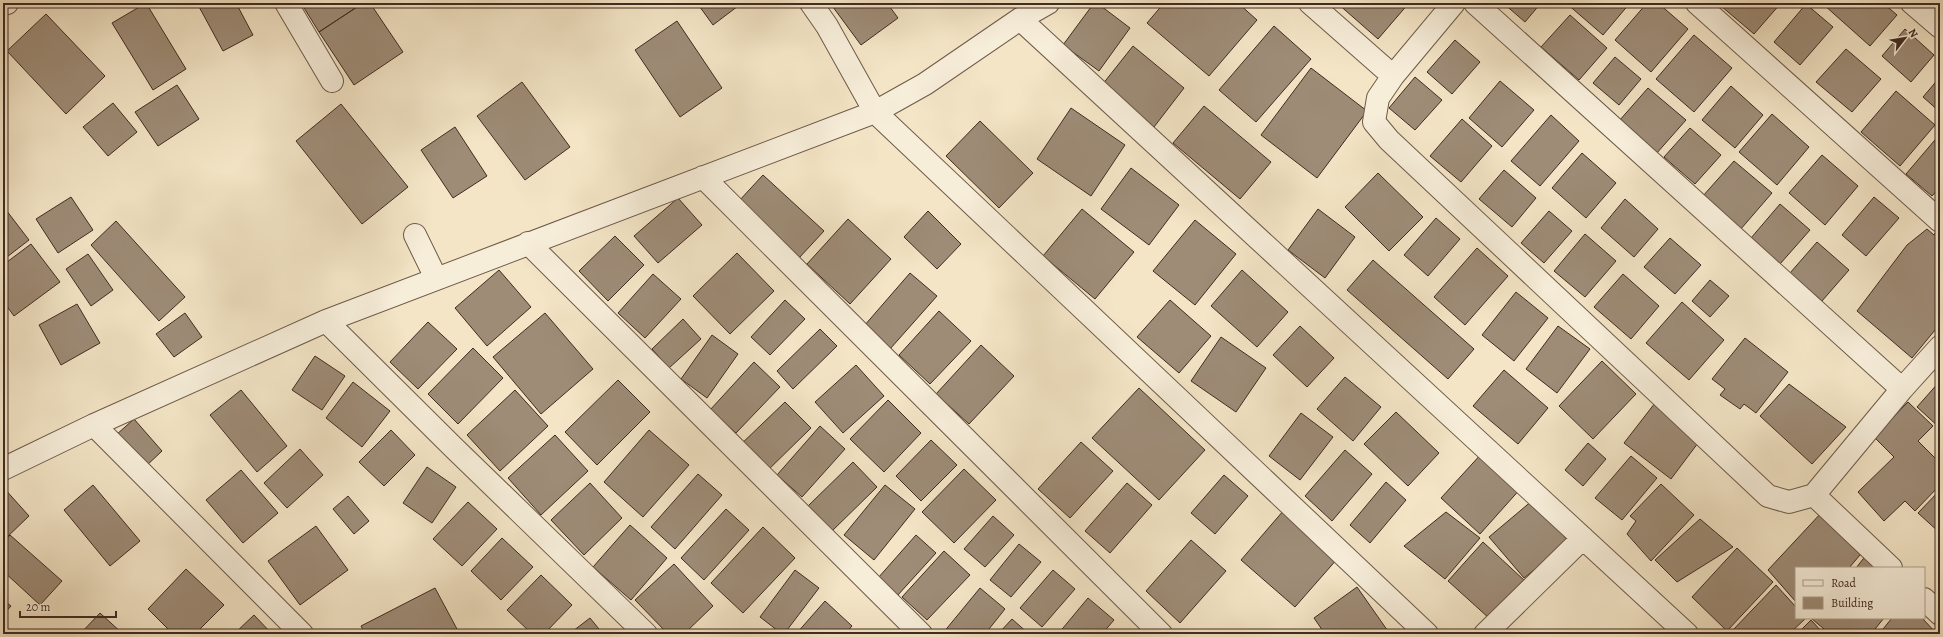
<svg xmlns="http://www.w3.org/2000/svg" width="1943" height="637" font-family="Alegreya,serif">
  <style>
    .building { fill: #9e8c77; stroke: #412b21 }
    .lines { fill: none; stroke-linecap: round; stroke-linejoin: round }
    .minor-casing { stroke: #6e5a4a; stroke-width: 24 }
    .minor { stroke: #f7eeda; stroke-width: 22 }
  </style>
  <rect width="100%" height="100%" fill="#f3e5c6"/>
  <filter id="stains"><feTurbulence type="fractalNoise" baseFrequency=".005" numOctaves="4"/><feColorMatrix values="0 0 0 0 .2 0 0 0 0 .09 0 0 0 0 .02 0 0 0 .5 -.17"/></filter>
  <radialGradient id="worn" r=".72"><stop offset=".6" stop-color="#630" stop-opacity="0"/><stop offset="1" stop-color="#630" stop-opacity=".3"/></radialGradient>
  <!-- building -->
  <path class="building" d="M146,3L186,69L153,90L112,23Z
    M197,3H236L253,35L223,51Z
    M301,3H363L319,32Z
    M363,3H370L403,52L354,85L319,32Z
    M697,3H742L713,25Z
    M830,3H887L898,18L861,45Z
    M1094,3H1097L1130,28L1099,71L1063,45Z
    M1164,3H1238L1257,20L1209,76L1147,23Z
    M1337,3H1409L1378,39Z
    M1503,3H1541L1525,22Z
    M1566,3H1630L1603,35Z
    M1647,3H1658L1688,29L1651,72L1615,40Z
    M1723,3H1781L1754,34L1721,6Z
    M1825,3H1883L1897,15L1870,46L1824,5Z
    M1806,4L1833,27L1800,65L1774,42Z
    M46,14L105,76L66,114L7,51Z
    M1570,15L1607,48L1579,80L1541,47Z
    M677,21L722,88L680,117L635,50Z
    M1274,26L1311,59L1256,122L1219,90Z
    M1905,29L1934,55L1911,82L1882,56Z
    M1694,35L1732,68L1694,112L1656,79Z
    M1455,40L1480,62L1452,94L1427,72Z
    M1133,46L1184,88L1154,127L1102,85Z
    M1846,49L1881,79L1852,112L1816,82Z
    M1615,57L1641,79L1619,105L1593,83Z
    M1311,68L1367,111L1317,178L1261,135Z
    M1415,77L1442,100L1415,130L1389,108Z
    M1940,77V112L1923,97Z
    M1500,81L1534,110L1502,147L1469,118Z
    M522,82L570,147L525,180L477,116Z
    M177,85L199,119L158,146L135,112Z
    M1731,86L1763,115L1735,148L1702,120Z
    M1648,88L1686,120L1656,154L1619,121Z
    M1896,91L1935,125L1900,166L1861,132Z
    M113,103L137,132L108,156L83,127Z
    M341,104L408,187L362,224L296,141Z
    M1204,106L1271,162L1240,199L1173,143Z
    M1071,108L1125,145L1091,196L1037,159Z
    M1772,114L1809,147L1777,185L1739,152Z
    M1551,115L1579,141L1540,186L1511,161Z
    M1462,119L1492,146L1461,182L1430,156Z
    M980,121L1033,173L999,208L946,156Z
    M455,127L487,176L453,198L421,150Z
    M1690,128L1721,155L1695,184L1664,157Z
    M1940,134V187L1932,196L1906,174Z
    M1582,153L1616,183L1586,218L1552,188Z
    M1822,155L1858,186L1825,225L1789,193Z
    M1734,161L1772,193L1740,230L1702,197Z
    M1131,168L1179,205L1149,245L1101,209Z
    M1504,170L1536,198L1512,227L1479,199Z
    M1378,173L1423,217L1389,251L1345,207Z
    M763,175L824,231L799,258L738,202Z
    M71,197L93,230L58,253L36,219Z
    M1874,197L1899,218L1866,256L1842,235Z
    M678,198L702,225L658,263L634,236Z
    M1625,199L1658,229L1634,257L1601,228Z
    M1780,204L1810,230L1780,264L1751,238Z
    M3,206L29,240L3,260Z
    M1082,209L1134,252L1095,299L1043,256Z
    M1318,209L1355,237L1325,278L1288,250Z
    M928,211L961,244L937,269L904,237Z
    M1549,211L1572,231L1544,263L1521,243Z
    M1436,218L1460,239L1428,276L1404,255Z
    M848,219L891,259L850,304L807,264Z
    M1195,220L1236,254L1195,305L1153,271Z
    M116,221L185,297L159,321L91,245Z
    M1927,229L1934,235L1937,230L1940,232V324L1912,358L1857,311L1907,245Z
    M1585,234L1616,261L1585,297L1554,271Z
    M615,236L644,265L608,301L579,271Z
    M1670,238L1701,265L1675,294L1644,267Z
    M1817,242L1849,270L1822,301L1790,273Z
    M31,244L60,282L14,316L3,301V265Z
    M1477,248L1508,276L1465,325L1434,297Z
    M737,253L774,291L730,334L693,296Z
    M88,254L113,290L91,306L66,269Z
    M1373,260L1474,349L1448,379L1347,290Z
    M499,270L531,307L487,346L455,308Z
    M1242,270L1288,312L1257,347L1211,306Z
    M910,273L937,296L890,349L864,326Z
    M653,274L681,299L645,338L618,313Z
    M1623,274L1659,306L1631,339L1594,307Z
    M1710,280L1729,296L1710,317L1692,301Z
    M1516,292L1548,318L1514,361L1482,335Z
    M785,300L805,319L770,355L751,337Z
    M1170,300L1211,336L1179,373L1137,337Z
    M1682,302L1724,340L1689,380L1646,343Z
    M77,304L100,343L61,365L39,325Z
    M939,311L971,341L930,384L899,355Z
    M185,313L202,337L174,357L156,334Z
    M545,313L593,369L541,414L493,357Z
    M683,319L701,339L669,368L652,349Z
    M428,322L457,349L418,389L390,362Z
    M1300,326L1334,358L1307,387L1273,355Z
    M1558,326L1590,349L1557,393L1526,369Z
    M820,329L837,346L793,389L777,371Z
    M712,335L738,354L707,398L681,379Z
    M1221,337L1266,368L1236,412L1191,381Z
    M1745,338L1788,372L1756,413L1744,404L1740,409L1720,395L1725,389L1712,379Z
    M981,345L1014,376L969,424L936,394Z
    M473,348L503,378L458,424L428,394Z
    M315,356L345,376L322,410L292,390Z
    M1602,361L1636,394L1593,439L1559,406Z
    M754,362L780,387L736,433L710,410Z
    M856,365L884,396L843,433L815,402Z
    M1504,370L1548,408L1518,444L1473,406Z
    M1345,377L1381,407L1353,441L1317,409Z
    M618,380L650,412L597,465L565,432Z
    M1940,381V428L1917,407Z
    M353,382L390,411L362,447L326,418Z
    M1789,384L1846,427L1812,464L1760,416Z
    M1139,388L1205,450L1159,500L1092,438Z
    M241,390L287,446L257,472L210,415Z
    M515,390L548,426L500,471L467,435Z
    M888,400L921,433L884,472L850,439Z
    M785,402L811,428L763,475L737,448Z
    M1908,402L1933,426L1918,441L1940,463V485L1915,511L1905,501L1884,521L1858,492L1894,457L1874,437Z
    M1655,403L1701,439L1671,479L1624,443Z
    M1396,412L1439,453L1408,486L1364,444Z
    M1301,413L1333,437L1300,480L1269,456Z
    M134,419L162,451L145,467L116,435Z
    M820,426L845,449L802,497L777,475Z
    M391,430L415,455L384,486L359,462Z
    M649,430L689,465L643,517L604,482Z
    M555,435L588,471L541,515L508,478Z
    M931,440L957,465L921,501L896,476Z
    M1081,442L1113,471L1070,518L1038,489Z
    M1588,443L1606,459L1583,486L1565,470Z
    M300,449L323,475L287,508L264,483Z
    M1345,450L1372,474L1332,521L1305,496Z
    M1483,452L1522,487L1480,534L1441,498Z
    M1631,456L1657,478L1622,520L1595,498Z
    M853,462L877,487L831,532L807,507Z
    M427,467L456,487L432,523L403,503Z
    M964,469L996,500L954,543L922,512Z
    M241,470L278,513L243,543L206,500Z
    M698,474L722,495L675,549L651,527Z
    M1224,475L1248,496L1215,534L1191,513Z
    M1386,482L1406,500L1370,543L1350,525Z
    M590,483L622,518L584,555L551,520Z
    M1127,483L1152,505L1110,553L1085,531Z
    M1661,484L1694,515L1651,561L1627,534L1636,521L1630,516Z
    M93,485L140,541L110,566L64,510Z
    M885,485L915,509L874,560L844,535Z
    M3,487L29,516L4,540L3,539Z
    M1940,490V533L1918,513Z
    M348,496L369,521L354,534L333,509Z
    M1533,500L1569,542L1524,578L1489,537Z
    M468,502L497,529L462,566L433,539Z
    M726,509L749,530L704,580L681,558Z
    M1284,510L1338,558L1295,607L1241,560Z
    M1446,512L1480,538L1445,579L1404,546Z
    M1822,512L1865,549L1849,568H1796V602L1768,570Z
    M993,516L1014,535L985,567L964,549Z
    M1700,519L1733,547L1677,582L1655,560Z
    M630,525L667,558L631,600L593,567Z
    M316,526L348,570L300,605L268,561Z
    M763,527L795,558L743,613L711,583Z
    M10,535L62,581L40,605L3,571V543Z
    M916,535L936,553L897,596L878,578Z
    M502,538L533,567L501,600L471,571Z
    M1191,540L1226,571L1180,623L1146,591Z
    M1483,542L1525,581L1490,619L1448,581Z
    M1019,544L1041,562L1011,597L990,580Z
    M1737,548L1773,582L1727,631L1692,597Z
    M944,551L970,575L927,620L902,597Z
    M1867,554L1882,568H1856Z
    M674,564L713,606L684,634H668L635,600Z
    M186,569L224,605L195,634H173L148,609Z
    M795,570L819,588L784,634H782L760,617Z
    M1053,570L1075,589L1042,627L1020,608Z
    M541,575L572,605L544,634H532L507,610Z
    M1776,585L1796,607V618H1806L1789,634H1735L1732,631Z
    M1357,587L1390,634H1325L1314,618Z
    M435,588L457,629L446,634H365L361,626Z
    M980,588L1005,609L985,634L943,633Z
    M1088,598L1114,620L1102,634H1058Z
    M3,600L11,606L3,615Z
    M825,601L852,626L845,634H796Z
    M100,613L123,634H80Z
    M254,615L272,634H234Z
    M590,618L603,634H569Z
    M1813,618H1884L1871,634H1830L1812,619Z
    M1892,618H1922L1937,634H1879Z
    M1012,619L1029,634H998Z
    M1811,620L1824,634H1797Z
    M1300,629L1305,634H1295Z"/>
  <g class="lines">
    <defs>
      <path id="minor" d="M286,3L332,81
        M811,3L827,26L875,112L1427,634
        M1310,3L1393,76L1378,98L1374,122L1389,140L1768,496L1789,502L1814,495L1891,568
        M1475,3L1902,389
        M1697,3L1940,221
        M1912,3L1940,27
        M3,4L7,3
        M1020,19L1687,634
        M1393,76L1454,3
        M703,177L1161,634
        M415,235L436,278
        M528,243L921,634
        M326,321L454,448L646,634
        M94,425L302,634
        M3,469L94,425L326,321L875,112L925,84L1020,19L1048,3
        M1814,495L1902,389L1940,347
        M1924,599L1940,614
        M1485,634L1583,538"/>
    </defs>
    <!-- minor casing -->
    <use href="#minor" class="minor-casing"/>
    <!-- minor -->
    <use href="#minor" class="minor"/>
  </g>
  <!-- margin -->
  <rect width="1943" height="637" fill="none" stroke="#f3e5c6" stroke-width="16"/>
  <rect x="4" y="4" width="1935" height="629" fill="none" stroke="#412b21" stroke-width="2"/>
  <rect x="8" y="8" width="1927" height="621" fill="none" stroke="#412b21"/>
  <!-- legend -->
  <rect x="1795" y="567" width="130" height="52" fill="#f7eeda" stroke="#aea090"/>
  <rect x="1803" y="580" width="20" height="6" fill="#f7eeda" stroke="#aea090"/>
  <text x="1831" y="587" font-size="12" fill="#412b21">Road</text>
  <rect x="1803" y="597" width="20" height="12" fill="#9e8c77" stroke="#aea090"/>
  <text x="1831" y="607" font-size="12" fill="#412b21">Building</text>
  <!-- north arrow -->
  <g transform="translate(1905 38) rotate(59)" stroke="#f7eeda" stroke-width="3" paint-order="stroke">
  <path d="M0-3L7 15L0 10L-7 15Z" fill="#412b21"/>
  <text y="-6" font-size="11" font-weight="bold" text-anchor="middle" fill="#412b21">N</text>
  </g>
  <!-- scale -->
  <path d="M20 611v6h96v-6" fill="none" stroke="#412b21" stroke-width="2"/>
  <text x="26" y="611" font-size="12" fill="#412b21" stroke="#f7eeda" stroke-width="3" paint-order="stroke">20 m</text>
  <rect width="100%" height="100%" filter="url(#stains)"/>
  <rect width="100%" height="100%" fill="url(#worn)"/>
</svg>
